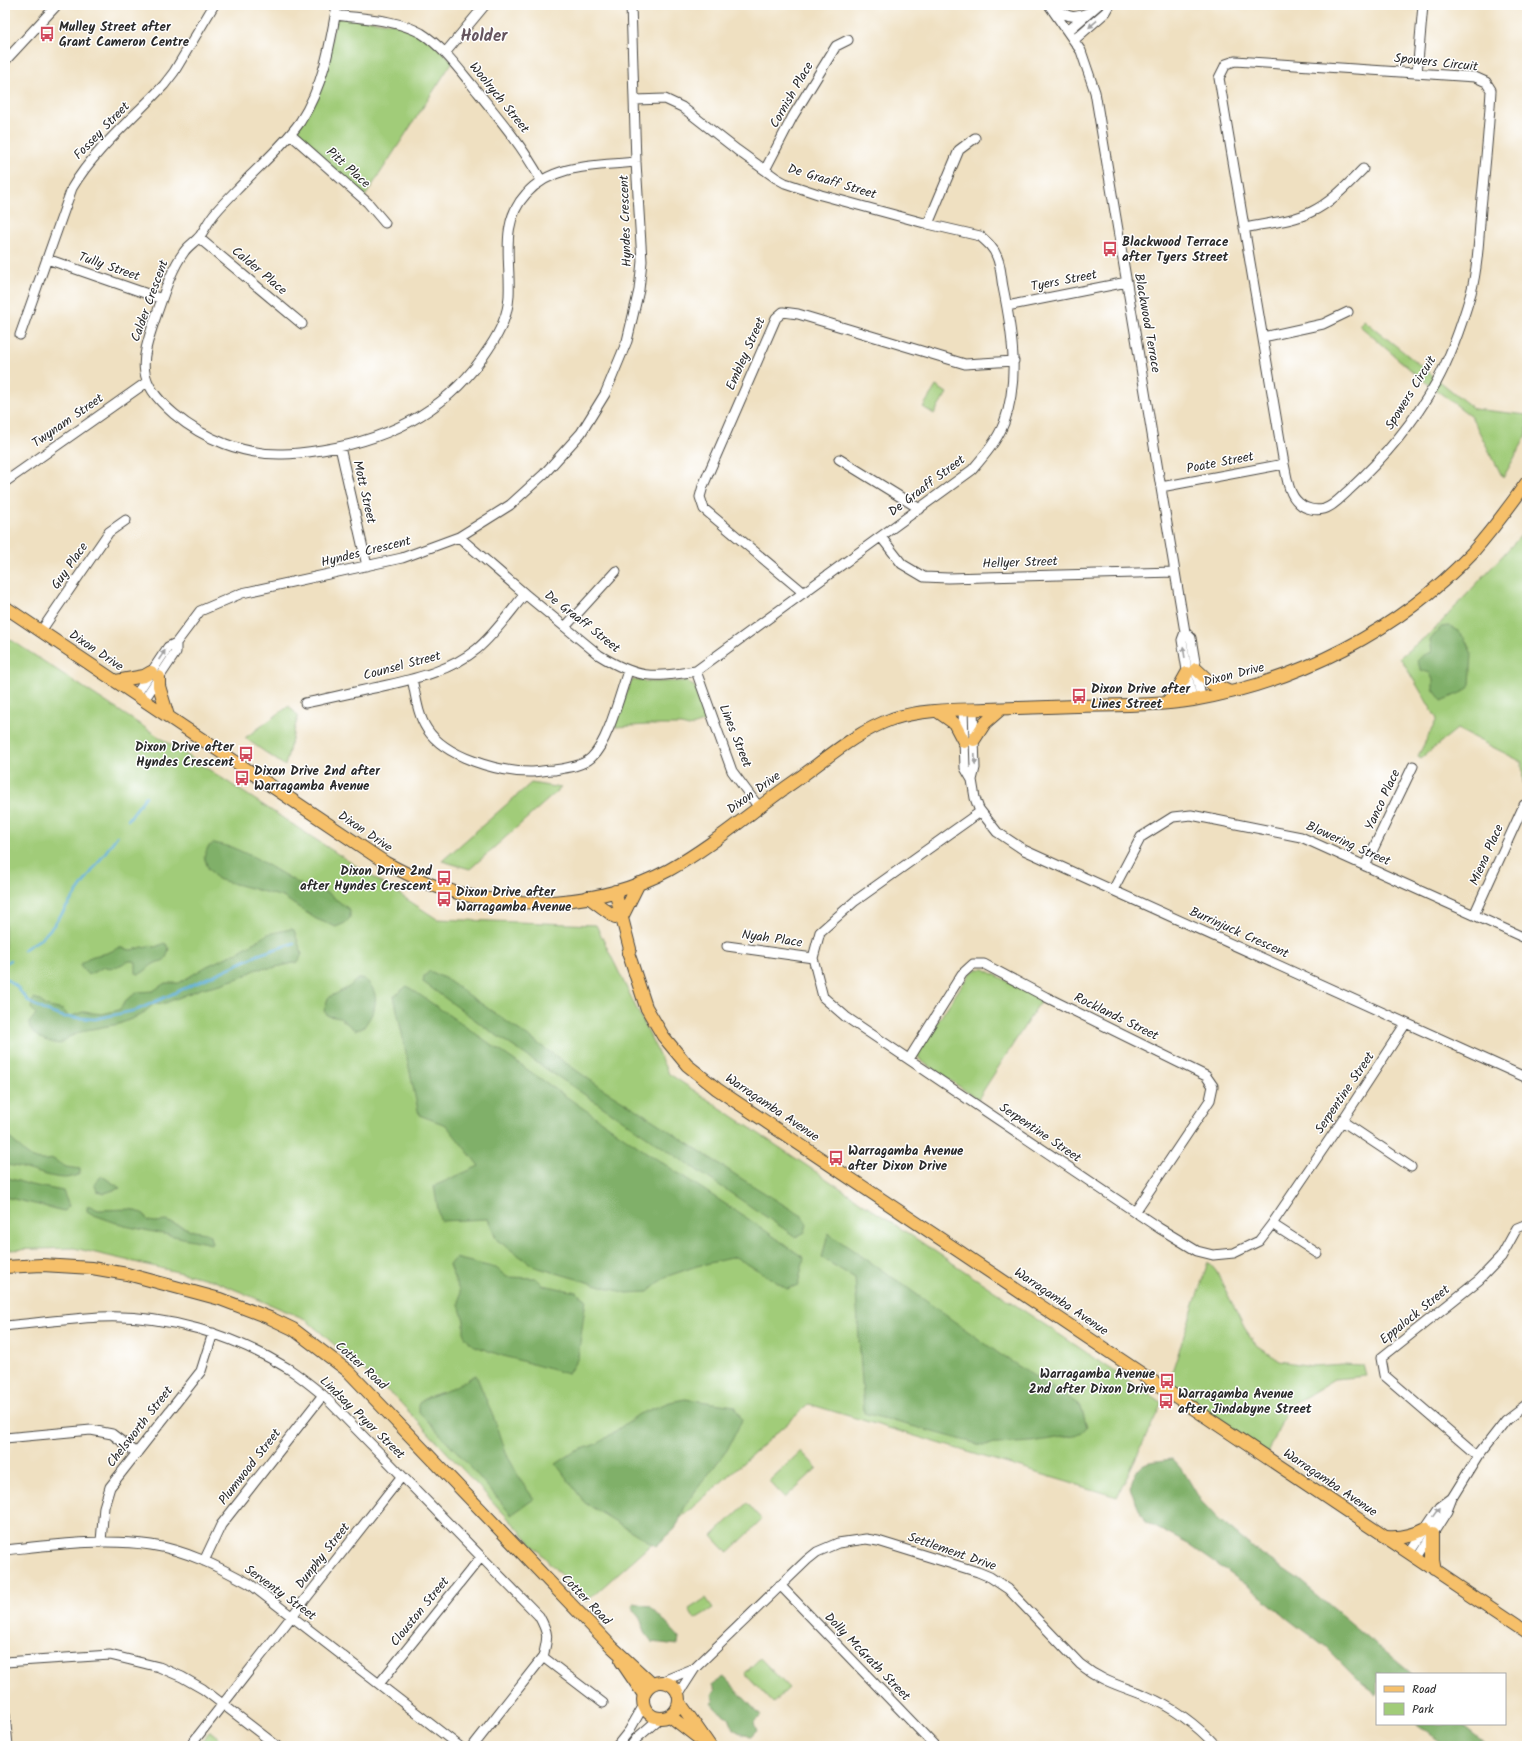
<svg xmlns="http://www.w3.org/2000/svg" width="1532" height="1751" font-family="Kalam,sans-serif">
  <style>
    .green { fill: #a1cc79; stroke: #667c52 }
    .forest { fill: #80b069; stroke: #566e4a }
    .lines { fill: none; stroke-linecap: round; stroke-linejoin: round }
    .stream { stroke: #60b0da; stroke-width: 2.5 }
    .minor-casing { stroke: #484642; stroke-width: 11 }
    .major-casing { stroke: #484642; stroke-width: 14 }
    .minor { stroke: #fff; stroke-width: 9 }
    .major { stroke: #f6c06b; stroke-width: 12 }
    .oneway { fill: #a0a0a0 }
    .labels { text-anchor: middle; dominant-baseline: central; stroke-width: 3; stroke-linejoin: round; paint-order: stroke }
    .poi-label { font-size: 13px; font-weight: bold; fill: #2b2b2b; stroke: #fff; text-anchor: start }
    .street-label { font-size: 13px; fill: #2b2b2b; stroke: #fff }
    .district-label { font-size: 17px; font-weight: bold; fill: #66555f; stroke: #fff }
  </style>
  <rect width="100%" height="100%" fill="#fff"/>
  <filter id="ink" filterUnits="userSpaceOnUse"><feTurbulence type="fractalNoise" baseFrequency=".025" numOctaves="2"/><feDisplacementMap in="SourceGraphic" scale="8" xChannelSelector="R" yChannelSelector="G"/><feConvolveMatrix kernelMatrix="1 2 1 2 8 2 1 2 1" color-interpolation-filters="sRGB"/></filter>
  <filter id="wash" filterUnits="userSpaceOnUse"><feTurbulence type="fractalNoise" baseFrequency=".012" numOctaves="4" result="noise"/><feDisplacementMap in="SourceGraphic" scale="16" xChannelSelector="R" yChannelSelector="G"/><feGaussianBlur stdDeviation="0.9" result="paint"/><feColorMatrix in="noise" values="0 0 0 0 0 0 0 0 0 0 0 0 0 0 0 0 0 1.4 0 .05"/><feComposite in="paint" operator="in"/></filter>
  <g filter="url(#wash)">
    <rect width="100%" height="100%" fill="#efe0c1"/>
    <!-- green -->
    <path class="green" d="M337,16L412,26L453,61L364,198L294,135L321,82Z
      M1364,320L1474,409L1527,415V435L1503,478L1471,416L1420,378L1359,325Z
      M936,386L947,393L934,414L923,407Z
      M1527,529V799L1524,797L1522,762L1457,729L1421,758L1418,756L1437,719L1400,657L1434,630Z
      M5,636L437,919L596,925L668,1073L1162,1403L1117,1497L809,1404L586,1602L398,1400L305,1319L212,1280L74,1248L5,1250Z
      M632,680L652,682L687,681L696,688L707,721L689,727L681,725H647L615,727L618,713Z
      M289,706L298,716L285,766L245,738Z
      M531,783L561,788L470,869L442,861Z
      M977,969H984L1042,999L978,1099L921,1061L917,1055L922,1045L970,973Z
      M1208,1262L1216,1271L1244,1327L1256,1345L1280,1361L1312,1366L1343,1364L1363,1365L1366,1376L1335,1379L1287,1408L1268,1454L1167,1387Z
      M801,1451L817,1468L785,1498L769,1481Z
      M747,1503L762,1520L728,1553L712,1536Z
      M706,1598L713,1608L695,1619L689,1609Z
      M760,1658L789,1688L773,1703L745,1673Z
      M210,1731L229,1746H198Z"/>
    <!-- forest -->
    <path class="forest" d="M1449,626L1457,630L1465,639L1472,654L1470,685L1467,690L1442,701L1433,689V680L1430,673L1421,670L1417,661L1423,655L1432,652L1430,640L1441,627Z
      M214,843L231,847L254,857L305,887L318,889L329,894L350,910V918L345,923L336,927L316,919L283,897L217,879L208,868L204,857L208,847Z
      M291,929L294,930L302,954L298,962L272,968L257,969L242,977L221,984L203,988L163,1004L155,1003L141,1015L119,1024L86,1030L69,1037L60,1044C47,1042 31,1037 29,1023L36,1014L31,1008L33,998L40,1000L45,1006L63,1010L69,1017L83,1012L102,1014L115,1011L120,1009L126,1000L138,992L153,991L165,983H179L207,966L238,952L268,934Z
      M165,943L169,948C165,966 163,958 152,965C147,968 146,972 139,974L136,973V962C125,957 121,971 104,967L88,975L80,966C87,955 96,956 107,953C111,952 115,949 118,948C123,947 127,950 131,950C140,949 145,944 155,947Z
      M430,971L446,979L600,1087L639,1111L742,1179L802,1216L807,1224L805,1232L796,1237L493,1033L423,982L424,976Z
      M363,978C383,993 376,1011 363,1028L355,1030L340,1018L328,1016L324,1011L328,998L349,987L356,980Z
      M407,986L646,1152L756,1224L804,1258L798,1285L787,1289L761,1272L735,1257L697,1266L665,1277L648,1292L626,1293L535,1267L497,1240L488,1219L440,1221L434,1186L479,1166L446,1125L419,1115L394,996Z
      M5,1135C22,1145 27,1165 53,1159L66,1167L80,1169V1172L78,1175C74,1176 70,1178 65,1178C46,1178 26,1166 5,1165Z
      M102,1176L120,1188L105,1193L97,1191L94,1183Z
      M5,1177L31,1185L63,1191L69,1206L64,1211L5,1197Z
      M90,1206L98,1210L131,1209L144,1214L148,1221L155,1222L166,1221L194,1231L206,1233L210,1236L212,1244L125,1226L94,1215L87,1211V1207Z
      M828,1233L905,1286L1001,1355L1081,1406L1087,1427L1080,1434L1032,1442L981,1445L864,1413L855,1278L822,1258Z
      M455,1258L496,1268L507,1277L536,1278L543,1285L576,1292L586,1299L578,1358L568,1374L500,1355L472,1345L464,1335V1321L459,1305L460,1293L449,1265Z
      M476,1375L499,1431L506,1453L521,1481L534,1499L511,1515L501,1502L459,1454L419,1412V1403L428,1397L446,1391Z
      M685,1399L735,1406L742,1420L727,1450L687,1502L675,1529L656,1546L585,1503L556,1464L574,1452L599,1443L639,1414L670,1402Z
      M1172,1459L1184,1472L1201,1501L1218,1519L1253,1548L1297,1578L1412,1674H1377V1695L1362,1684L1325,1647L1289,1620L1251,1588L1188,1544L1145,1522L1130,1488C1139,1459 1144,1463 1172,1459Z
      M634,1603L650,1606L679,1637L678,1645L652,1642L646,1634L640,1618L632,1607Z
      M724,1677L761,1716L754,1723L757,1731L752,1736L744,1735L733,1729L729,1717L718,1711L711,1703L714,1700L712,1695L715,1691L712,1685Z
      M1417,1724H1461L1489,1746H1445L1417,1725Z"/>
    <g class="lines">
      <!-- stream -->
      <path class="stream" d="M128,820L146,796
        M23,950L42,938L53,926L117,836
        M5,964L10,960
        M5,978L16,986L29,1002L46,1011L64,1017L95,1019L137,1010L260,954L294,943"/>
    </g>
  </g>
  <g filter="url(#ink)">
    <g class="lines">
      <defs>
        <path id="minor" d="M337,5C330,46 323,87 300,122C286,142 267,159 250,176C239,188 226,200 215,213C209,220 205,229 200,236C195,242 188,246 184,252C170,271 163,297 155,319C140,363 136,381 174,414C204,439 243,455 283,454C296,454 309,452 322,450C392,439 450,409 489,348C500,332 508,316 509,296C511,261 499,223 526,194C553,163 598,166 636,162
          M1049,5L1081,51L1095,92L1185,632L1182,640L1192,700
          M1056,8C1069,19 1076,18 1090,12
          M336,15C364,19 395,19 421,33C442,46 457,67 472,85C498,117 521,144 541,180
          M1068,31L1098,5
          M1074,40L1106,12L1110,5
          M445,53L485,5
          M5,61L57,5
          M1235,61L1475,77L1486,82L1491,90C1489,130 1485,169 1481,208C1479,236 1478,266 1471,293C1462,324 1452,354 1436,383C1413,424 1383,459 1348,491C1341,497 1334,506 1324,509C1316,511 1305,509 1299,503C1288,494 1287,477 1284,464L1219,78L1226,64Z
          M1417,73L1423,5
          M291,135L368,203L385,223
          M765,170L793,116L836,46L848,40
          M928,224L959,150L975,138
          M1244,228C1266,223 1291,222 1311,212C1331,203 1348,184 1363,169
          M199,238L302,324
          M47,259L162,299
          M1007,306L1127,282
          M20,335L72,188C94,150 134,117 164,85L174,72L214,5
          M1263,337L1323,324L1348,312
          M340,447L367,566
          M839,459L920,509
          M5,482L147,382
          M1161,487L1284,464
          M459,537L525,594L599,655C638,679 651,678 696,671L972,470C984,456 997,441 1004,423C1020,379 1012,331 1003,287C1001,277 1001,266 997,257C994,248 987,242 980,236L928,224L821,195L785,183L776,178L737,150L682,107L665,99L635,100
          M881,537L902,564L924,577L948,578L1175,572
          M804,593L704,509L700,497L703,486L776,318L783,312L798,314L965,364L1014,361
          M565,627L616,571
          M41,631L109,532L126,520
          M1185,632L1191,638L1201,698
          M696,671L732,771L758,806
          M412,679C416,695 417,714 427,729C445,757 498,772 530,772C538,772 546,770 554,770C567,768 582,766 591,758C608,743 620,694 628,671
          M136,695L168,647L176,643L200,611L242,593L402,558L459,537L510,505L544,474L581,433L605,394L627,341L639,290L642,261L636,162L631,5
          M144,700L176,652V643
          M305,703C329,698 354,692 379,687C413,679 449,672 477,649C495,634 510,612 525,594
          M963,710L965,768L972,780L975,798L979,809L997,832L1024,850L1527,1078
          M972,780L975,768L973,709
          M980,812L855,901L820,932L813,958L823,997L846,1017L1159,1228L1197,1251L1213,1255L1234,1253L1259,1241L1272,1224L1342,1121L1406,1023
          M1365,866L1413,766
          M1113,890L1141,837L1173,817L1191,815L1301,837L1527,939
          M1474,915L1524,805
          M727,946L813,958
          M909,1059L962,974L973,964H984L1046,997L1206,1076L1213,1086L1210,1100L1135,1212
          M1342,1121L1411,1167
          M1272,1224L1317,1253
          M5,1326C36,1323 67,1319 99,1317C166,1314 232,1334 289,1369C301,1377 312,1386 323,1395L539,1616C549,1634 548,1637 543,1657L473,1746
          M5,1438L91,1430L112,1434L137,1453
          M1478,1456L1384,1375L1381,1358L1479,1280L1501,1257L1517,1228L1527,1224
          M101,1541L104,1507L110,1487L201,1371L213,1333
          M5,1550C53,1545 102,1538 151,1545C186,1550 219,1567 250,1584L459,1746
          M1409,1553L1440,1507L1452,1498
          M1417,1559L1447,1511L1452,1498L1478,1456L1506,1420L1527,1404
          M204,1561L221,1525L323,1395
          M780,1585L935,1746
          M543,1657L603,1703
          M5,1662L110,1655L159,1667L182,1677L203,1689L277,1746
          M663,1681L695,1668
          M379,1684L481,1557
          M679,1693L695,1668L807,1560L817,1552L838,1543L866,1539L878,1541L978,1572L990,1577L1008,1589L1080,1664C1102,1682 1122,1686 1146,1696C1172,1707 1197,1725 1216,1746
          M5,1714L8,1746
          M190,1746L402,1476
          M617,1746L629,1731L644,1705
          M631,1746L637,1738L660,1718"/>
        <path id="major" d="M5,607L386,863C403,872 420,881 438,887C512,912 600,907 669,870C714,845 753,810 795,781C826,759 856,732 892,719C922,709 956,710 987,709C1017,708 1047,707 1077,706C1116,705 1155,706 1193,700C1297,682 1399,631 1472,553C1492,530 1510,506 1527,482
          M1196,669L1212,684L1230,692
          M159,677V686L168,716
          M116,681L144,676L151,672
          M1166,703L1177,691L1187,673
          M937,711L954,723L964,742
          M974,740L985,723L1001,709
          M615,891L630,949L628,953L631,961L646,1007L663,1036L687,1065L717,1089L1527,1632
          M588,897L615,917
          M622,917L639,883
          M5,1267L42,1265L92,1268L127,1274L220,1299L270,1318L293,1329L348,1371L611,1646L652,1684
          M1433,1534V1560L1435,1571
          M1387,1537C1401,1538 1412,1536 1425,1529
          M621,1661L644,1695
          M643 1700a18 18 0 1 1 36 0a18 18 0 1 1-36 0Z
          M680,1703L710,1746
          M670,1716L701,1740"/>
      </defs>
      <!-- minor casing -->
      <use href="#minor" class="minor-casing"/>
      <!-- major casing -->
      <use href="#major" class="major-casing"/>
      <!-- minor -->
      <use href="#minor" class="minor"/>
      <!-- major -->
      <use href="#major" class="major"/>
    </g>
    <!-- one-way arrows -->
    <defs><path id="oneway-solid" d="M-6-.8H1V-3.2L6.5 0L1 3.2V.8H-6Z"/></defs>
    <g class="oneway">
      <use href="#oneway-solid" transform="translate(1093 24) rotate(139)"/>
      <use href="#oneway-solid" transform="translate(1184 652) rotate(-99)"/>
      <use href="#oneway-solid" transform="translate(162 655) rotate(-56)"/>
      <use href="#oneway-solid" transform="translate(975 759) rotate(88)"/>
      <use href="#oneway-solid" transform="translate(1437 1512) rotate(-55)"/>
    </g>
  </g>
  <!-- icons -->
  <defs>
    <symbol id="bus-bare" viewBox="-9 -9 18 18"><path d="M-5-6H5V4H4V6H2V4H-2V6H-4V4H-5ZM-3.5-4V0h7V-4ZM-3.5 1.2v1.5H-2V1.2ZM2 1.2v1.5H3.5V1.2Z" fill="#d1495b" stroke="#fff" stroke-width="2.5" paint-order="stroke"/></symbol>
  </defs>
  <g fill-rule="evenodd">
    <use href="#bus-bare" x="36" y="23" width="22" height="22"/>
    <use href="#bus-bare" x="1099" y="238" width="22" height="22"/>
    <use href="#bus-bare" x="1068" y="685" width="22" height="22"/>
    <use href="#bus-bare" x="235" y="743" width="22" height="22"/>
    <use href="#bus-bare" x="231" y="767" width="22" height="22"/>
    <use href="#bus-bare" x="433" y="867" width="22" height="22"/>
    <use href="#bus-bare" x="433" y="888" width="22" height="22"/>
    <use href="#bus-bare" x="825" y="1147" width="22" height="22"/>
    <use href="#bus-bare" x="1156" y="1370" width="22" height="22"/>
    <use href="#bus-bare" x="1155" y="1390" width="22" height="22"/>
  </g>
  <g class="labels">
    <!-- poi labels -->
    <g class="poi-label">
      <text x="59" y="27">Mulley Street after<tspan x="59" dy="15">Grant Cameron Centre</tspan></text>
      <text x="1122" y="242">Blackwood Terrace<tspan x="1122" dy="15">after Tyers Street</tspan></text>
      <text x="1091" y="689">Dixon Drive after<tspan x="1091" dy="15">Lines Street</tspan></text>
      <text x="234" y="747" text-anchor="end">Dixon Drive after<tspan x="234" dy="15">Hyndes Crescent</tspan></text>
      <text x="254" y="771">Dixon Drive 2nd after<tspan x="254" dy="15">Warragamba Avenue</tspan></text>
      <text x="432" y="871" text-anchor="end">Dixon Drive 2nd<tspan x="432" dy="15">after Hyndes Crescent</tspan></text>
      <text x="456" y="892">Dixon Drive after<tspan x="456" dy="15">Warragamba Avenue</tspan></text>
      <text x="848" y="1151">Warragamba Avenue<tspan x="848" dy="15">after Dixon Drive</tspan></text>
      <text x="1155" y="1374" text-anchor="end">Warragamba Avenue<tspan x="1155" dy="15">2nd after Dixon Drive</tspan></text>
      <text x="1178" y="1394">Warragamba Avenue<tspan x="1178" dy="15">after Jindabyne Street</tspan></text>
    </g>
    <!-- street labels -->
    <g class="street-label">
      <text transform="translate(1436 63) rotate(6)">Spowers Circuit</text>
      <text transform="translate(792 95) rotate(-60)">Cornish Place</text>
      <text transform="translate(499 98) rotate(51)">Woolrych Street</text>
      <text transform="translate(102 131) rotate(-46)">Fossey Street</text>
      <text transform="translate(348 168) rotate(42)">Pitt Place</text>
      <text transform="translate(832 182) rotate(17)">De Graaff Street</text>
      <text transform="translate(626 221) rotate(-92)">Hyndes Crescent</text>
      <text transform="translate(109 267) rotate(19)">Tully Street</text>
      <text transform="translate(259 271) rotate(40)">Calder Place</text>
      <text transform="translate(1064 281) rotate(-11)">Tyers Street</text>
      <text transform="translate(150 301) rotate(-70)">Calder Crescent</text>
      <text transform="translate(1147 323) rotate(80)">Blackwood Terrace</text>
      <text transform="translate(746 354) rotate(-66)">Embley Street</text>
      <text transform="translate(1411 393) rotate(-58)">Spowers Circuit</text>
      <text transform="translate(68 421) rotate(-35)">Twynam Street</text>
      <text transform="translate(1220 463) rotate(-11)">Poate Street</text>
      <text transform="translate(927 486) rotate(-37)">De Graaff Street</text>
      <text transform="translate(364 492) rotate(77)">Mott Street</text>
      <text transform="translate(366 552) rotate(-14)">Hyndes Crescent</text>
      <text transform="translate(1020 563) rotate(-2)">Hellyer Street</text>
      <text transform="translate(70 566) rotate(-55)">Guy Place</text>
      <text transform="translate(582 622) rotate(38)">De Graaff Street</text>
      <text transform="translate(96 651) rotate(34)">Dixon Drive</text>
      <text transform="translate(402 666) rotate(-15)">Counsel Street</text>
      <text transform="translate(1234 675) rotate(-14)">Dixon Drive</text>
      <text transform="translate(735 736) rotate(68)">Lines Street</text>
      <text transform="translate(754 793) rotate(-36)">Dixon Drive</text>
      <text transform="translate(1383 800) rotate(-65)">Yanco Place</text>
      <text transform="translate(365 832) rotate(34)">Dixon Drive</text>
      <text transform="translate(1348 844) rotate(24)">Blowering Street</text>
      <text transform="translate(1487 855) rotate(-66)">Miena Place</text>
      <text transform="translate(1239 933) rotate(24)">Burrinjuck Crescent</text>
      <text transform="translate(772 939) rotate(8)">Nyah Place</text>
      <text transform="translate(1116 1017) rotate(26)">Rocklands Street</text>
      <text transform="translate(1345 1093) rotate(-56)">Serpentine Street</text>
      <text transform="translate(772 1108) rotate(34)">Warragamba Avenue</text>
      <text transform="translate(1040 1133) rotate(34)">Serpentine Street</text>
      <text transform="translate(1061 1302) rotate(34)">Warragamba Avenue</text>
      <text transform="translate(1415 1315) rotate(-39)">Eppalock Street</text>
      <text transform="translate(361 1366) rotate(42)">Cotter Road</text>
      <text transform="translate(362 1418) rotate(44)">Lindsay Pryor Street</text>
      <text transform="translate(140 1427) rotate(-52)">Chelsworth Street</text>
      <text transform="translate(250 1467) rotate(-52)">Plumwood Street</text>
      <text transform="translate(1330 1483) rotate(34)">Warragamba Avenue</text>
      <text transform="translate(952 1552) rotate(19)">Settlement Drive</text>
      <text transform="translate(323 1556) rotate(-52)">Dunphy Street</text>
      <text transform="translate(280 1593) rotate(36)">Serventy Street</text>
      <text transform="translate(586 1600) rotate(46)">Cotter Road</text>
      <text transform="translate(420 1612) rotate(-51)">Clouston Street</text>
      <text transform="translate(867 1657) rotate(46)">Dolly McGrath Street</text>
    </g>
    <!-- district labels -->
    <g class="district-label">
      <text x="484" y="36">Holder</text>
    </g>
  </g>
  <!-- margin -->
  <rect width="1532" height="1751" fill="none" stroke="#fff" stroke-width="20"/>
  <!-- legend -->
  <rect x="1376" y="1673" width="130" height="52" fill="#ffffff" stroke="#aaaaaa"/>
  <rect x="1384" y="1686" width="20" height="6" fill="#f6c06b" stroke="#aaaaaa"/>
  <text x="1412" y="1693" font-size="12" fill="#2b2b2b">Road</text>
  <rect x="1384" y="1703" width="20" height="12" fill="#a1cc79" stroke="#aaaaaa"/>
  <text x="1412" y="1713" font-size="12" fill="#2b2b2b">Park</text>
</svg>
